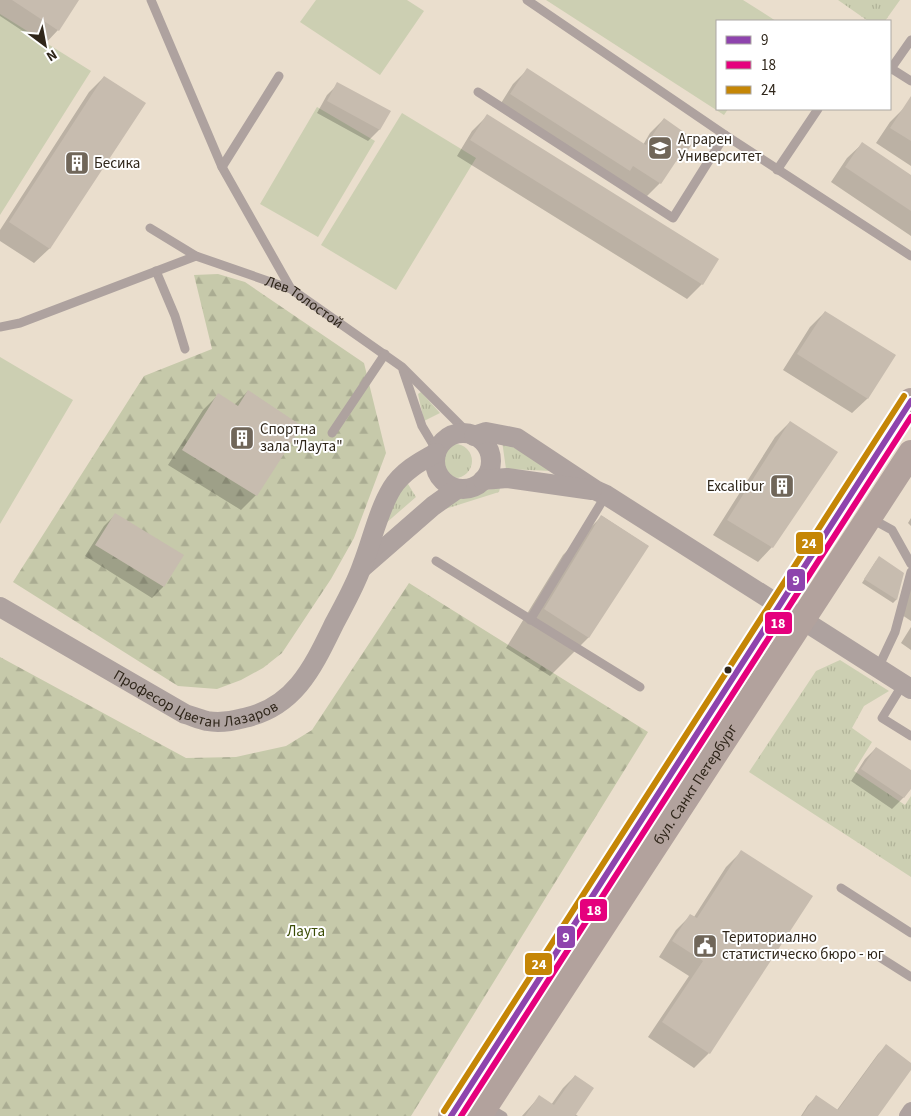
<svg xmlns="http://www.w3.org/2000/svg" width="911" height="1116" font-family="'Source Sans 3',sans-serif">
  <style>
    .grass { fill: url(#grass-tufts) }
    .forest { fill: url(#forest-firs) }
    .pitch { fill: #cccfb2 }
    .shadow { fill: #0003 }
    .building { fill: #c7bcaf }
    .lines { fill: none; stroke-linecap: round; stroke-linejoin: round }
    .service { stroke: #aea29f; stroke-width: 9 }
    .minor { stroke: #aea29f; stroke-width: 16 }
    .tertiary { stroke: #aea29f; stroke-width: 20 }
    .primary { stroke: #b2a29d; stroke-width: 26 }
    .bus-1-casing { stroke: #fff; stroke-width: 10 }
    .bus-2-casing { stroke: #fff; stroke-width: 10 }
    .bus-3-casing { stroke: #fff; stroke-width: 10 }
    .bus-1 { stroke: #8e44ad; stroke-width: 6 }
    .bus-2 { stroke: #e5007d; stroke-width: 6 }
    .bus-3 { stroke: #c58606; stroke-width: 6 }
    .bus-dot { fill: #2f261a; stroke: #fff; stroke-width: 2 }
    .labels { text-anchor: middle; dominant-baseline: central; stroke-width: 4; stroke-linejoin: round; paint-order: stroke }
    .poi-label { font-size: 15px; fill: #2f261a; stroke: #fff; text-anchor: start }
    .street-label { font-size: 15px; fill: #2f261a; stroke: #fff }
    .park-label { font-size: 15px; fill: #3b4c06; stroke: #fff }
    .line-badge { stroke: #fff; stroke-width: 2 }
    .badge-label { font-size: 14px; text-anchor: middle; font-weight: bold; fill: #fff }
  </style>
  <defs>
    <pattern id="grass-tufts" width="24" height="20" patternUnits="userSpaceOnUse" patternTransform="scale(1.25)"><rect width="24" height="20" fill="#cccfb2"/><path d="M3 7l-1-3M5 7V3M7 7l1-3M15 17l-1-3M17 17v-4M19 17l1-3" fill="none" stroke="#b0b298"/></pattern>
    <pattern id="forest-firs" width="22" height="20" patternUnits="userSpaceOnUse" patternTransform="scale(1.25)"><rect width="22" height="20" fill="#c6c9aa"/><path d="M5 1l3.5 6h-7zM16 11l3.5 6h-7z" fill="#aaac92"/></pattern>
  </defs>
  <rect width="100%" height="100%" fill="#eadecd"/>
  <!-- grass -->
  <path class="grass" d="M838,0H900L885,21H868Z
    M421,392L440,413L424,421L418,394Z
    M496,439L497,470L492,471V455L486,440Z
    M502,441L549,467L551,471L506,469Z
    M438 461a17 17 0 1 1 34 0a17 17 0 1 1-34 0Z
    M405,479L416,497L385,524Z
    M500,488L499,492L442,510L437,506L472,492Z
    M840,660L889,691L864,706L852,728L872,742L854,771L905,805L911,796V877L749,772L816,671Z"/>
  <!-- forest -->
  <path class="forest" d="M218,274L245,282L364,363L386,453L354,538L331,579L282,653L263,668L241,680L217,689L178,686L13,582L144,376L212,349L194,275Z
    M409,583L648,732L411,1116H0V657L186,758L236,757L286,746L312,730Z"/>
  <!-- pitch -->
  <path class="pitch" d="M316,0H407L424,11L380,75L300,22Z
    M546,0H743L776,21H717V109H728L724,115Z
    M0,14L91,71L0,215Z
    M317,107L375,141L318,237L260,204Z
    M402,113L476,158L396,290L321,245Z
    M0,357L73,400L0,524Z"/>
  <!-- shadow -->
  <path class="shadow" d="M0,0H78L58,30L44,45L0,16Z
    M527,70L643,145L650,133L664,119L693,140L685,152L671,166L660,183L646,197L498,108L513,84Z
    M104,77L144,103L49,249L34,263L0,241V230L89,92Z
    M338,84L389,112L379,130L368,141L317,113L327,95Z
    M905,107L911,111V166L876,143L890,122Z
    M487,116L717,260L702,284L687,299L457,156L472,131Z
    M862,144L911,176V236L831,182L847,158Z
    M825,312L894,356L867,399L852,413L783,370L810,327Z
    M248,391L301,427L256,495L241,510L168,465L203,410L218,395L234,405Z
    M790,422L772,547L758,562L713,535L775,437Z
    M115,515L182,556L163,587L152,598L85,556L104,526Z
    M602,516L648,546L588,638L550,676L506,648L563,555Z
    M911,518V526L908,523Z
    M876,561L903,573L896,600L893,603L862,583Z
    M911,586V621L902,615Z
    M911,627V650L901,643Z
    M876,748L911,772V786L903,798L892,809L851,781L865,759Z
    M741,852L811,897L709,1053L694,1068L648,1037L689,976L659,957L676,930L691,915L694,917L726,867Z
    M886,1046L911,1064V1068L876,1116H801L808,1105L816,1097L837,1110L878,1054Z
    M575,1076V1114L578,1116H522L539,1097L551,1105L563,1088Z"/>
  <!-- building -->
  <path class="building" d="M12,0H79L59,31Z
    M527,68L646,145L664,118L695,140L686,153L683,151L661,184L633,166L630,171L510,94Z
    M104,76L146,103L50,249L9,222Z
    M337,82L391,111L380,130L327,101Z
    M911,96V141L890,128Z
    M487,114L719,259L703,285L470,140Z
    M862,142L911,175V211L845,167Z
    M825,311L896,355L868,399L797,354Z
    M248,390L302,426L257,496L182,450L218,393L238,406Z
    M790,421L838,452L773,548L727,520Z
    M115,513L184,555L164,587L95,545Z
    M601,515L649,546L589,638L544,609Z
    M879,556L904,573L897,600L864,579Z
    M876,747L911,770V789L904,798L861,769Z
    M741,850L813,896L710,1054L662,1022L703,961L672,941L690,914L697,918Z
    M886,1044L911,1063V1070L878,1116H802L816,1095L838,1110Z
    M575,1075L594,1088L575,1116H525L539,1095L554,1105Z"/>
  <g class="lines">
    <!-- service -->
    <g class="service">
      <path d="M151,0L222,167L291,289"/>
      <path d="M527,0L725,135L911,256"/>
      <path d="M892,69L911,81"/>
      <path d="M890,70L911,40"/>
      <path d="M478,92L673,218L725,135"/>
      <path d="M222,167L279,76"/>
      <path d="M777,170L818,109"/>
      <path id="s1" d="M150,228L196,256L291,289L402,367L470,435"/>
      <path d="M156,271L175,316L185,349"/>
      <path d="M0,327L20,323L196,256"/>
      <path d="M403,370L422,426L437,451"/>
      <path d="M332,433L385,354"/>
      <path d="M872,519L892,530L911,564"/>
      <path d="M436,561L640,687"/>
      <path d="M530,620L606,495"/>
      <path d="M878,668L895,632L911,572"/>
      <path d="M903,684L882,718L911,736"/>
      <path d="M841,888L911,933"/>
      <path d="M881,958L911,977"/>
      <path d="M488,1107L503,1116"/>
    </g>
    <!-- minor -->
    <path class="minor" d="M907,1116L911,1110"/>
    <!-- tertiary -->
    <g class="tertiary">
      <circle cx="463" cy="461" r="28"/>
      <path d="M474,436L486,432L517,438L597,491L606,495L911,689"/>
      <path d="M483,480L507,478L592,490"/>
      <path d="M363,567L433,506L457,489"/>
      <path id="s2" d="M0,607L185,714C192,716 199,719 207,721C218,723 233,721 244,718C295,707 313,667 334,624C344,605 355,586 362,566C372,541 378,511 392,488C402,472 419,462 436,453"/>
    </g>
    <!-- primary -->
    <g class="primary">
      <path d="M451,1116L911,401"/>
      <path id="s3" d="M479,1116L911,453"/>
    </g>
    <defs>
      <path id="bus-1" d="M451,1116L911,401"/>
      <path id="bus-2" d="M461,1116L911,417"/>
      <path id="bus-3" d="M444,1111L904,396"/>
    </defs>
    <!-- bus-1 casing -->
    <use href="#bus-1" class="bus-1-casing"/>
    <!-- bus-2 casing -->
    <use href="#bus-2" class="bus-2-casing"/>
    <!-- bus-3 casing -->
    <use href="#bus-3" class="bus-3-casing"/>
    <!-- bus-1 -->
    <use href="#bus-1" class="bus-1"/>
    <!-- bus-2 -->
    <use href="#bus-2" class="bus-2"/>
    <!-- bus-3 -->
    <use href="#bus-3" class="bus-3"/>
  </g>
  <!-- icons -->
  <defs>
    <symbol id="university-square" viewBox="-11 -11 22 22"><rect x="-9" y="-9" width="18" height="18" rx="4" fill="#706659" stroke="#fff"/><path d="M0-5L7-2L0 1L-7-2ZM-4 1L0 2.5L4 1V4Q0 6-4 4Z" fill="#fff"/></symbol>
    <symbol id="building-square" viewBox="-11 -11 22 22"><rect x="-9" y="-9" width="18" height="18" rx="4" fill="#706659" stroke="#fff"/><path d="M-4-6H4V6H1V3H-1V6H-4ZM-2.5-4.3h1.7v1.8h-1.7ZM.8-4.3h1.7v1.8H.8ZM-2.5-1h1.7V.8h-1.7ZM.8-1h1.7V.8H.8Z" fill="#fff"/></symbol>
    <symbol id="civic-square" viewBox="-11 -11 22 22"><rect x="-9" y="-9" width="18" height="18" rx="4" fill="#706659" stroke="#fff"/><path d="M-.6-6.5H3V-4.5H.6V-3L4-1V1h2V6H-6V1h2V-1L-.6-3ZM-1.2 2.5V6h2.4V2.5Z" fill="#fff"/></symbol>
  </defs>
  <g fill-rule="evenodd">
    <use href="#university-square" x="646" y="134" width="28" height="28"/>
    <use href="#building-square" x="63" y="149" width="28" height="28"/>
    <use href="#building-square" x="228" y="424" width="28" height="28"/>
    <use href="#building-square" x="768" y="472" width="28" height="28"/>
    <use href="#civic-square" x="691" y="932" width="28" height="28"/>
  </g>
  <!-- markers -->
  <circle class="bus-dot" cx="728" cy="670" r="4.5"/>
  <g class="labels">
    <!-- poi labels -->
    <g class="poi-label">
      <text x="678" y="139">Аграрен<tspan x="678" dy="17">Университет</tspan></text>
      <text x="94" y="163">Бесика</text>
      <text x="260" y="429">Спортна<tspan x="260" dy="17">зала "Лаута"</tspan></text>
      <text x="764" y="486" text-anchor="end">Excalibur</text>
      <text x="722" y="937">Териториално<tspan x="722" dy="17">статистическо бюро - юг</tspan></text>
    </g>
    <!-- street labels -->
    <g class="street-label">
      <text stroke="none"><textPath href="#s1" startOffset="172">Лев Толостой</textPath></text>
      <text stroke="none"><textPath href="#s2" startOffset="221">Професор Цветан Лазаров</textPath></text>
      <text stroke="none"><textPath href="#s3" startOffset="396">бул. Санкт Петербург</textPath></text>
    </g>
    <!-- park labels -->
    <g class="park-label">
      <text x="306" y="931">Лаута</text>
    </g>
  </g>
  <g class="line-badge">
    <rect x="795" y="531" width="29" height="24" rx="5" fill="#c58606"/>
    <rect x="786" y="568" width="20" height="24" rx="5" fill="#8e44ad"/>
    <rect x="764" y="611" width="29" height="24" rx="5" fill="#e5007d"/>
    <rect x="579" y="898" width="29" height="24" rx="5" fill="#e5007d"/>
    <rect x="556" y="925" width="20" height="24" rx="5" fill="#8e44ad"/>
    <rect x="524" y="952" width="29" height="24" rx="5" fill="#c58606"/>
  </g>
  <g class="badge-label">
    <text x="809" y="548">24</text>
    <text x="796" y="585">9</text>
    <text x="778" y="628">18</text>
    <text x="594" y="915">18</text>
    <text x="566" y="942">9</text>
    <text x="539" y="969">24</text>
  </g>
  <!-- legend -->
  <rect x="716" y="20" width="175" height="90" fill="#ffffff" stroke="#aca8a3"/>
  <rect x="726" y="36" width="25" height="8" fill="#8e44ad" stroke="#aca8a3"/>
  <text x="761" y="45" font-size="15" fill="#2f261a">9</text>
  <rect x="726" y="61" width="25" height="8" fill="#e5007d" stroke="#aca8a3"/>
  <text x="761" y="70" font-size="15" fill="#2f261a">18</text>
  <rect x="726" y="86" width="25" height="8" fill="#c58606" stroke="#aca8a3"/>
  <text x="761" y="95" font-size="15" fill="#2f261a">24</text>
  <!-- north arrow -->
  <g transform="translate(45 45) rotate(148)" stroke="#ffffff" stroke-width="4" paint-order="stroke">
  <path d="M0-4L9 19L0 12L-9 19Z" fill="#2f261a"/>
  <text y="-8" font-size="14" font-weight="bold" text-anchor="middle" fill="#2f261a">N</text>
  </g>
</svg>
